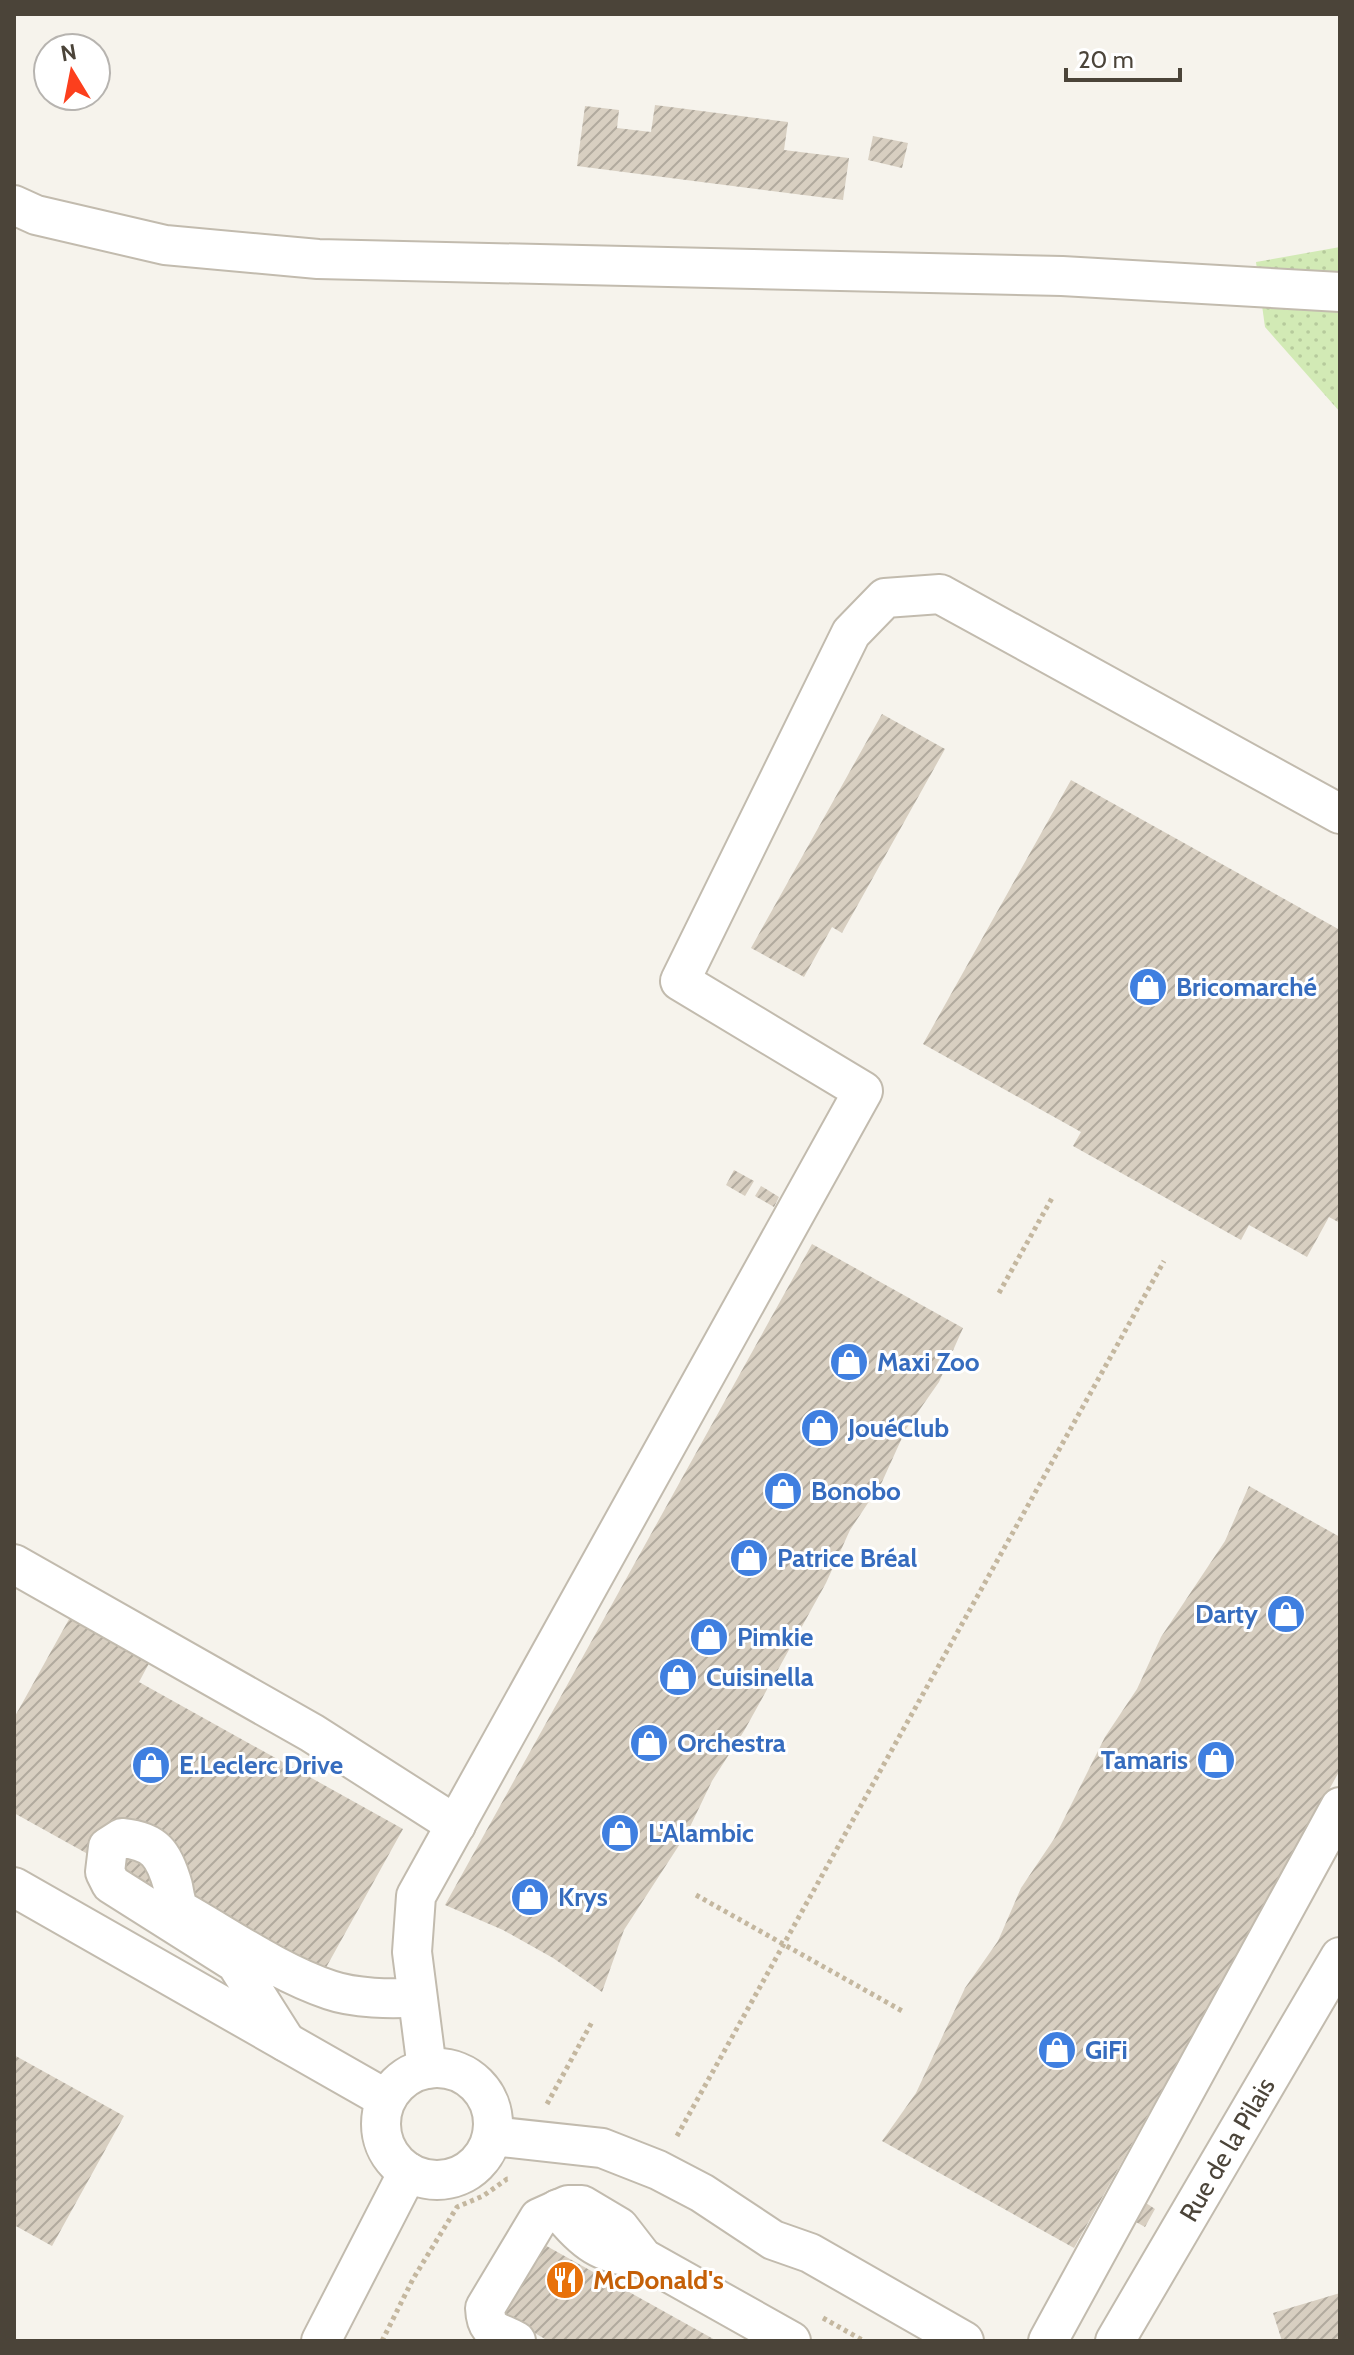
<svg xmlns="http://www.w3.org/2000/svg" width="1354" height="2355" font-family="Cabin,sans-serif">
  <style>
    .grass { fill: url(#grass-dots) }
    .building { fill: url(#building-hatch) }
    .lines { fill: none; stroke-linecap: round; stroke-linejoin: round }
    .minor-casing { stroke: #c2bbae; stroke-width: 42 }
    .path { stroke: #c4b79f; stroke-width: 5; stroke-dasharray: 4 4; stroke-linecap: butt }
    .minor { stroke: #fff; stroke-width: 38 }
    .labels { text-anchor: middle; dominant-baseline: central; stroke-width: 6; stroke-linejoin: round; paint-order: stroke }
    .shop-label { font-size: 26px; font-weight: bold; fill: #366cbe; stroke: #fff; text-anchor: start }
    .street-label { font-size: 26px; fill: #4b4439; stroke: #fff }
    .food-label { font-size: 26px; font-weight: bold; fill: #c56008; stroke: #fff; text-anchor: start }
  </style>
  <defs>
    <pattern id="grass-dots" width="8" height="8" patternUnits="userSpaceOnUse" patternTransform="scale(2)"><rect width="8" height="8" fill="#d2eab5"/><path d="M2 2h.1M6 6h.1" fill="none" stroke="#b6ca9c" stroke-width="1.8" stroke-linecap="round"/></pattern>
    <pattern id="building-hatch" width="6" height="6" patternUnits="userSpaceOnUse" patternTransform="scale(2)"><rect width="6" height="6" fill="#d8cfc1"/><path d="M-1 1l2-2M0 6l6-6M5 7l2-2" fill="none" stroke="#b1aa9e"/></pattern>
  </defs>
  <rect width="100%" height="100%" fill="#f6f3ec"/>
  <!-- grass -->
  <path class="grass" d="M1340,247V412L1265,327L1256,262Z"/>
  <!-- building -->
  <path class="building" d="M655,105L788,122L784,150L849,158L843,200L577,166L585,106L619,110L617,128L651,132Z
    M873,136L908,143L902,168L868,160Z
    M882,714L945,749L842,933L832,927L804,977L751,948Z
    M1071,780L1340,930V1198L1338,1202L1340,1203V1223L1329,1217L1307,1257L1249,1225L1241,1240L1073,1146L1081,1132L923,1044Z
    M734,1170L754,1181L745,1196L726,1185Z
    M761,1186L779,1197L774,1207L755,1196Z
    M812,1244L963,1328L939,1382L906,1429L882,1482L850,1530L826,1583L744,1731L712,1781L687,1833L624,1930L602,1992L553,1958L503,1930L445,1905Z
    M1249,1486L1340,1537V1770L1074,2248L882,2141L916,2093L965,1988L998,1941L1021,1888L1054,1839L1105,1737L1137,1689L1161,1637L1225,1541Z
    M73,1612L153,1656L139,1682L403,1829L318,1982L14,1813V1718Z
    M14,2055L124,2116L52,2246L14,2225Z
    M1146,2203L1155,2209L1145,2227L1134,2221Z
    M543,2244L717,2341H544L545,2339L503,2315Z
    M1340,2293V2341H1282L1273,2313Z"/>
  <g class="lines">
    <defs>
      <g id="minor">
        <path d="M14,205L36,215L165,245L318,259L1062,276L1340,292"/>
        <path d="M14,1564L312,1733L456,1825"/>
        <path d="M14,1887L386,2099"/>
        <path d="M286,2042L236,1963L111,1884L105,1872L108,1847L122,1838C155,1841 164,1854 173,1886C175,1895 175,1902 180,1910C228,1937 277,1972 330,1990C353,1998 393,2000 417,1997"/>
        <circle cx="437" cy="2124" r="56"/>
        <path d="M427,2069L412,1952L416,1896L863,1091L680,981L851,633L885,598L940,594L1340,814"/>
        <path d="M492,2136L602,2148L658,2170L702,2193L773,2240L810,2253L964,2341"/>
        <path d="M558,2209C583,2241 602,2256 643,2258"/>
        <path d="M321,2341L408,2172"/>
        <path d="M516,2341C497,2330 486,2334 485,2308L539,2218L568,2205H582L619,2227L643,2258L791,2341"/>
        <path d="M1048,2341L1340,1807"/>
        <path id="s1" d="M1115,2341L1340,1957"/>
      </g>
    </defs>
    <!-- minor casing -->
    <use href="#minor" class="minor-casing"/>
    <!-- path -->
    <path class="path" d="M999,1293L1052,1198
      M696,1895L904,2012
      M547,2104L592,2022
      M677,2136L1164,1261
      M823,2318L864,2341
      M382,2341L413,2279L457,2207L483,2196L507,2179H511"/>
    <!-- minor -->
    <use href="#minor" class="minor"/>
  </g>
  <!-- icons -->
  <defs>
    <symbol id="shop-disc" viewBox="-11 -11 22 22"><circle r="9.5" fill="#3f7fe0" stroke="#fff"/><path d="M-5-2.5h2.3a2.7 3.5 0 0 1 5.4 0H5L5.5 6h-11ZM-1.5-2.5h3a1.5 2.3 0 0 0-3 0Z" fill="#fff"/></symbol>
    <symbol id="restaurant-disc" viewBox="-11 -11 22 22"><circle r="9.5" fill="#e8710a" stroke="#fff"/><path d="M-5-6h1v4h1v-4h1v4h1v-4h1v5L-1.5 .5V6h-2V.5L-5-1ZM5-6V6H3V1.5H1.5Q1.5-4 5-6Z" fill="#fff"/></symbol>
  </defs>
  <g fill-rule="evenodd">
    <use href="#shop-disc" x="1126" y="965" width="44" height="44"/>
    <use href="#shop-disc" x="827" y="1340" width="44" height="44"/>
    <use href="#shop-disc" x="798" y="1406" width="44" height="44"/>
    <use href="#shop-disc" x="761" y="1469" width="44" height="44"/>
    <use href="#shop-disc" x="727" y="1536" width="44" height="44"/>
    <use href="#shop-disc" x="1264" y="1592" width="44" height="44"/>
    <use href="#shop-disc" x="687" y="1615" width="44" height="44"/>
    <use href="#shop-disc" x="656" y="1655" width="44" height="44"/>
    <use href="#shop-disc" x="627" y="1721" width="44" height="44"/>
    <use href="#shop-disc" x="1194" y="1738" width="44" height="44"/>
    <use href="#shop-disc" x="129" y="1743" width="44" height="44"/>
    <use href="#shop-disc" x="598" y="1811" width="44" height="44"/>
    <use href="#shop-disc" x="508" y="1875" width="44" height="44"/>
    <use href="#shop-disc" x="1035" y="2028" width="44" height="44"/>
    <use href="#restaurant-disc" x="543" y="2258" width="44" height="44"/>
  </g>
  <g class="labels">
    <!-- shop labels -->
    <g class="shop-label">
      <text x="1176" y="987">Bricomarché</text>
      <text x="877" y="1362">Maxi Zoo</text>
      <text x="848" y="1428">JouéClub</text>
      <text x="811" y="1491">Bonobo</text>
      <text x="777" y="1558">Patrice Bréal</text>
      <text x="1258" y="1614" text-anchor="end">Darty</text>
      <text x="737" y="1637">Pimkie</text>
      <text x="706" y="1677">Cuisinella</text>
      <text x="677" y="1743">Orchestra</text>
      <text x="1188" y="1760" text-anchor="end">Tamaris</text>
      <text x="179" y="1765">E.Leclerc Drive</text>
      <text x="648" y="1833">L'Alambic</text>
      <text x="558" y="1897">Krys</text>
      <text x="1085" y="2050">GiFi</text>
    </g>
    <!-- street labels -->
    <g class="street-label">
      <text stroke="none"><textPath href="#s1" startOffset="222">Rue de la Pilais</textPath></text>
    </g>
    <!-- food labels -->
    <g class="food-label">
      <text x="593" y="2280">McDonald's</text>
    </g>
  </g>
  <!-- border -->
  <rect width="1354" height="2355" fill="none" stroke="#4b4439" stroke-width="32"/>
  <!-- north arrow -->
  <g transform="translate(72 72) rotate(350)"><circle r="38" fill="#ffffff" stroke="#b7b4b0" stroke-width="2"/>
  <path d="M0-6L14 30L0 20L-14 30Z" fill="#fc3f1d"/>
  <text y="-12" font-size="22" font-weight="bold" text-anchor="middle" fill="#4b4439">N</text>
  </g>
  <!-- scale -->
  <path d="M1066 68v12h114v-12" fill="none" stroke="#4b4439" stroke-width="4"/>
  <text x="1078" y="68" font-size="24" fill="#4b4439" stroke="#ffffff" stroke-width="6" paint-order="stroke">20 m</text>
</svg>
